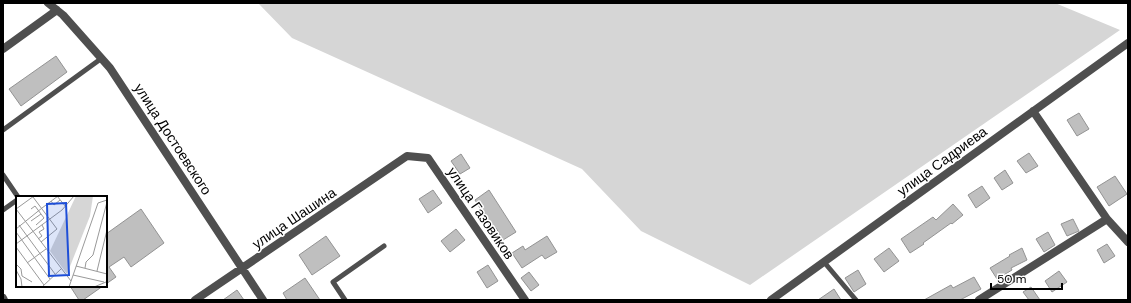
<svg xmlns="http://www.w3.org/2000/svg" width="1131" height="303" font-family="'DM Sans',sans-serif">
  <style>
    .green { fill: #d6d6d6 }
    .building { fill: #bfbfbf; stroke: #939393 }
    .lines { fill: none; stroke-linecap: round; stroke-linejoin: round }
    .lane { stroke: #4f4f4f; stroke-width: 5 }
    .street { stroke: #4f4f4f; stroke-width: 8 }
    .labels { text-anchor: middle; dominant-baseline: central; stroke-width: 3; stroke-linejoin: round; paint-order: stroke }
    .street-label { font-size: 14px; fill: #000; stroke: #fff }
    .inset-road { fill: none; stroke: #999; stroke-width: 1 }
    .view { fill: #1d4ed8; fill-opacity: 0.15; stroke: #1d4ed8; stroke-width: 2 }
    .inset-edge { fill: none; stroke: #000; stroke-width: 2 }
  </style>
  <rect width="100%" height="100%" fill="#fff"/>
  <!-- green -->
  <path class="green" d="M258,3H1055L1120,30L750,285L641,231L582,169L292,38Z"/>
  <!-- building -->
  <path class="building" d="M56,56L67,72L21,106L9,89Z
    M1079,113L1089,129L1077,136L1067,120Z
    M1029,153L1038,166L1026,173L1017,161Z
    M461,154L470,168L460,174L451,161Z
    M1005,170L1013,183L1002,190L994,178Z
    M1115,176L1127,194L1109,206L1097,187Z
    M982,186L990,198L976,208L968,195Z
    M433,190L442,203L428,213L419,199Z
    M489,190L516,232L503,240L496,228L492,230L488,223L489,222L475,200Z
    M953,204L963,215L952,224L951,223L923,243L924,244L910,253L901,239L933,217L936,220Z
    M141,209L164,243L131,267L124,257L109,267L116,277L106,284V234Z
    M1073,219L1079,231L1067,236L1061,224Z
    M456,229L465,240L450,252L441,241Z
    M1048,232L1055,245L1044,252L1036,239Z
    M326,236L340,256L312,275L299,255Z
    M547,236L557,252L545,259L542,255L522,268L512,253L523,246L525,250Z
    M1107,244L1115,256L1104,263L1097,250Z
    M889,248L899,261L884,272L874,259Z
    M1022,248L1027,260L1011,268L1012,270L997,279L990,268L1010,256L1009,255Z
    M488,265L498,281L487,288L477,272Z
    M858,270L866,284L854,292L845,278Z
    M1059,271L1067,282L1052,292L1045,281Z
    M529,272L539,285L531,291L521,278Z
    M974,277L981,289L960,300H924L951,285L953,288Z
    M305,278L320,300H287L283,293Z
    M70,286H103L83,300H79Z
    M1031,287L1040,300H1029L1023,292Z
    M834,289L841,300H818Z
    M237,290L244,300H223Z"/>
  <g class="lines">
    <!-- lane -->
    <path class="lane" d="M3,130L102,58
      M3,175L18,197
      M3,210L17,200
      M824,262L856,300
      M345,300L333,282L384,246"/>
    <!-- street -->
    <path class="street" d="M48,3L63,15L110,68L263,300
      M3,49L57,10
      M1033,111L1107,219L1128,242
      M3,298L4,300
      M195,300L407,156L428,158L525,300
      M771,300L1128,43
      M979,300L1107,219"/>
  </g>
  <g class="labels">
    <!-- street labels -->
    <g class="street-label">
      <text transform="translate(173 139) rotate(57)">улица Достоевского</text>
      <text transform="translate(942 161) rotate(-36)">улица Садриева</text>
      <text transform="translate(481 213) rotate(56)">улица Газовиков</text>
      <text transform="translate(294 218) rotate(-34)">улица Шашина</text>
    </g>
  </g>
  <!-- overview -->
  <g transform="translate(16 196)">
    <rect width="91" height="91" fill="#fff"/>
    <path d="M60,0H77L74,20L51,78L34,55Z" fill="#d6d6d6"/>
    <path class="inset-road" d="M41,0L50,11M17,1L41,33L25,46M35,5L38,9L44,4M26,12L42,0M0,13L55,85M0,13L18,0M15,25L25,18L19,10L15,13M3,29L39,78M20,29L28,22L25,18M0,33L26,12M0,36L18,61M22,43L26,40L23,36L28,33L26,29M0,48L46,14L58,0M0,51L28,89M18,61L34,83M11,67L30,53M0,68L5,73L6,80L16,86M60,70L91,78M69,72L70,66L77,59L91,6M0,74L5,83L6,91M81,75L91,34M57,79L88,86M26,91L45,73M53,91L82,7L91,4M78,91L90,86"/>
    <path class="view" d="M50,7L53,79L33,80L31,8Z"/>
    <rect width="91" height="91" class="inset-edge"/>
  </g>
  <!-- border -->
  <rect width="1131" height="303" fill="none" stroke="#000000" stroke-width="8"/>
  <!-- scale -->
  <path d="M991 283v6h71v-6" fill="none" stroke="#000000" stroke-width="2"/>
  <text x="997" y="283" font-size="12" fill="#000000" stroke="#ffffff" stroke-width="3" paint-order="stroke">50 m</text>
</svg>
